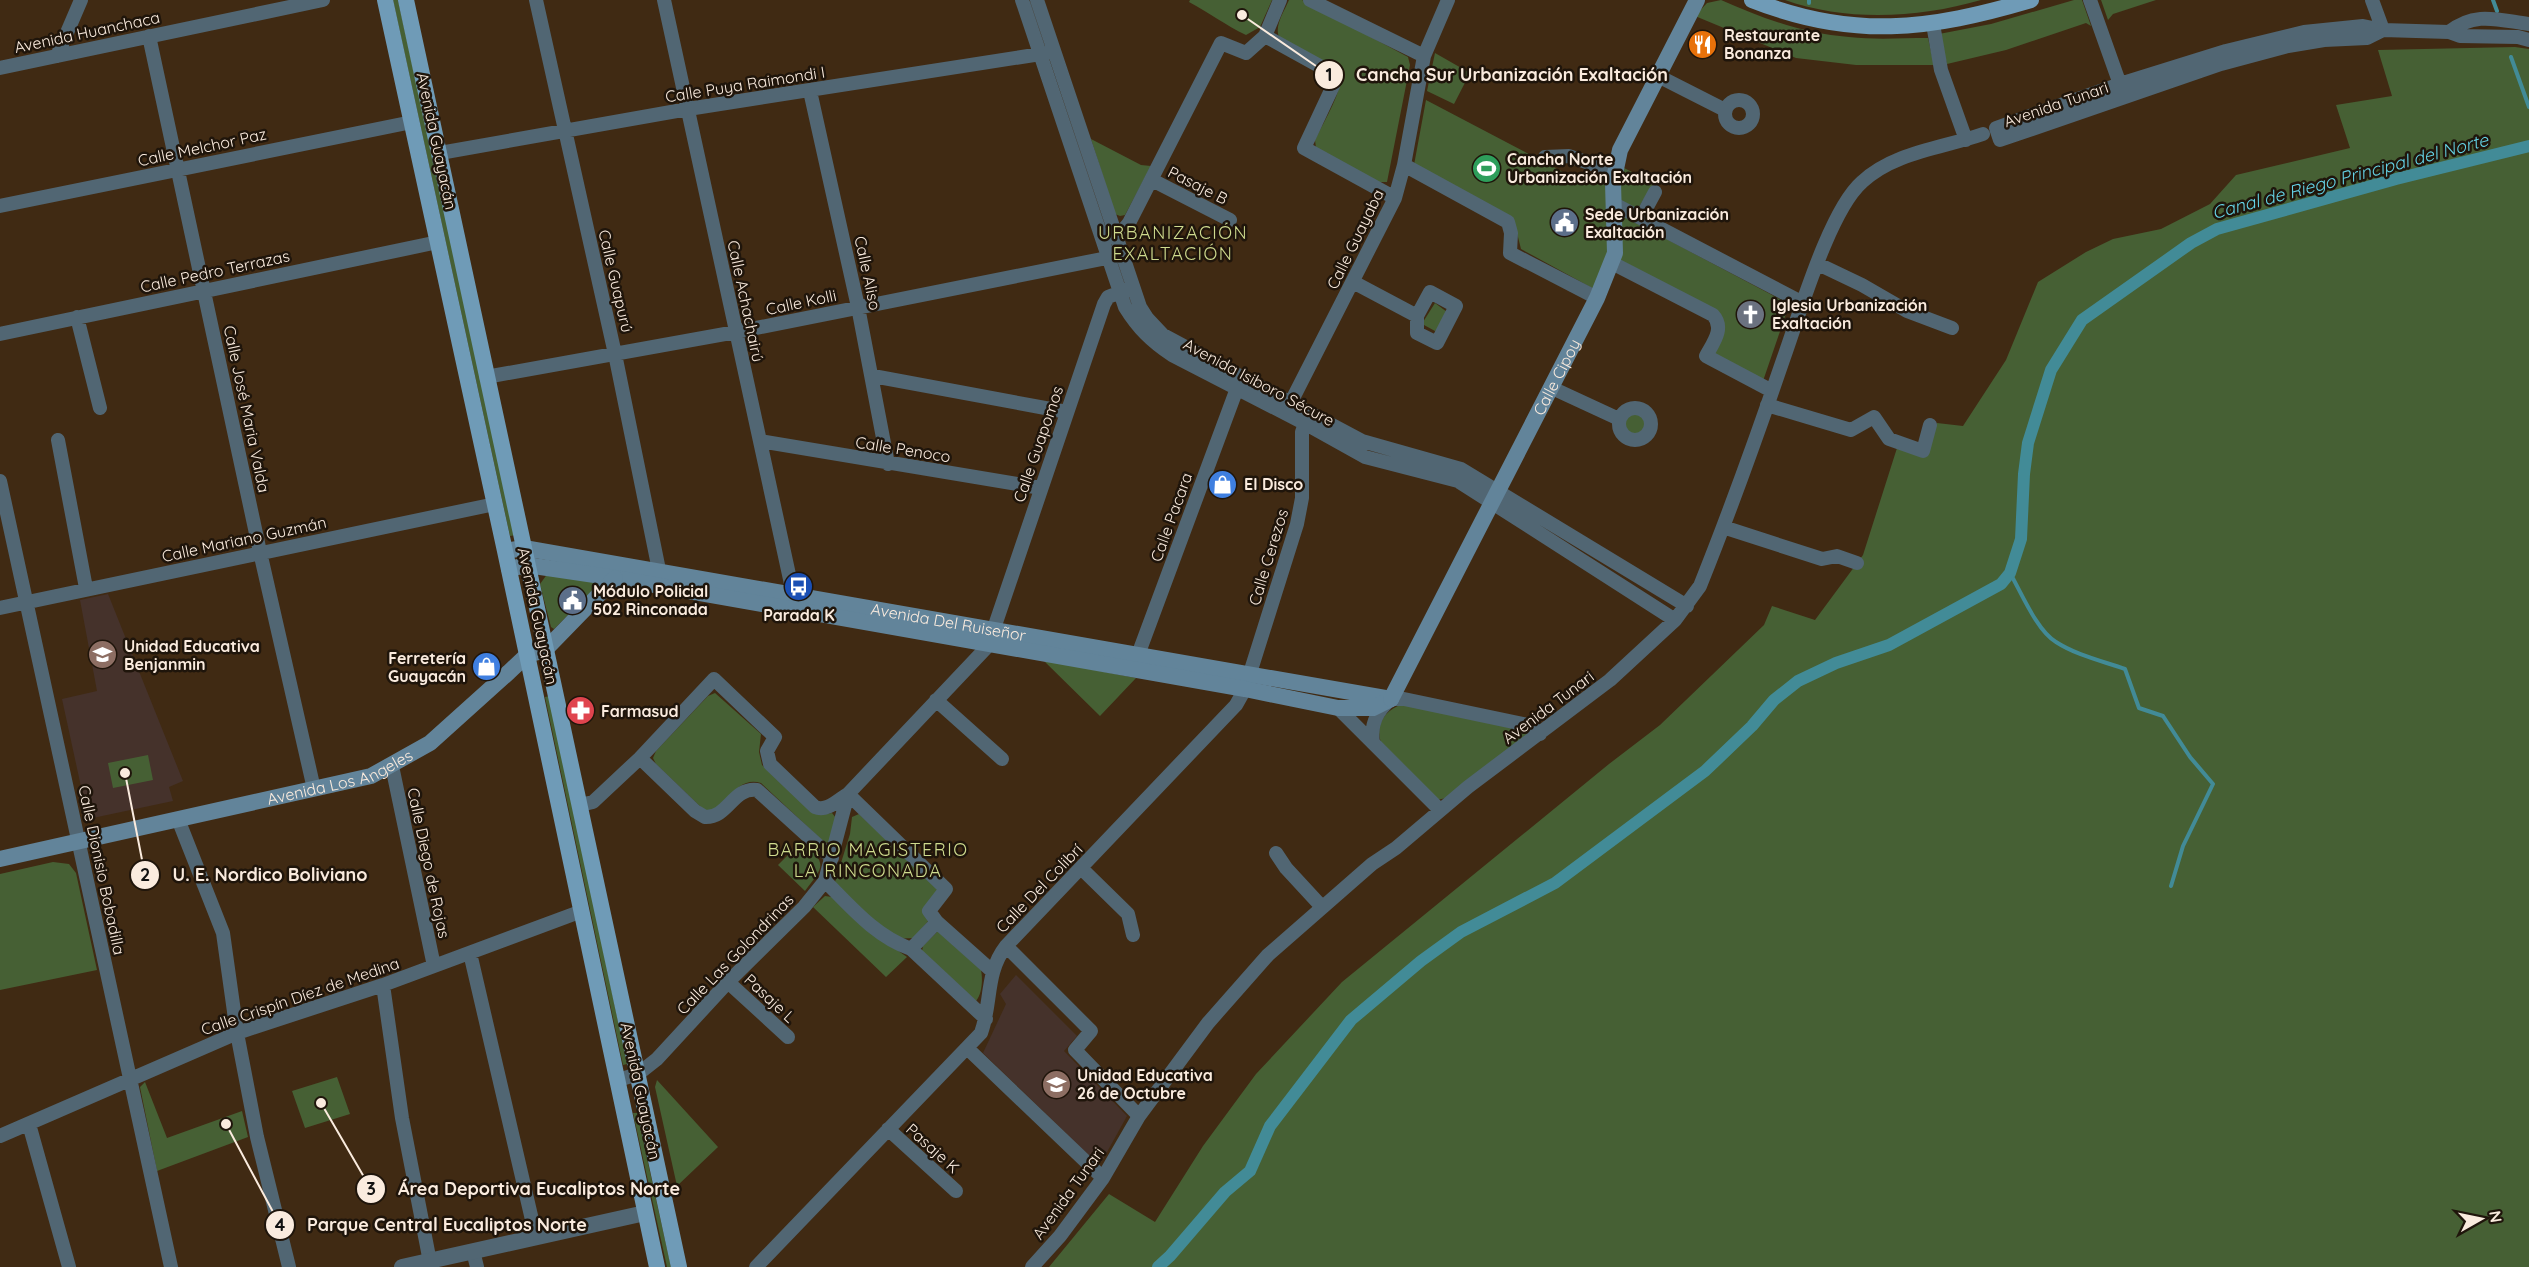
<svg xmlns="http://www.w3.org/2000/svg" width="2529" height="1267" font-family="Quicksand,sans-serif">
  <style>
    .education { fill: #45322b }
    .green { fill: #466034 }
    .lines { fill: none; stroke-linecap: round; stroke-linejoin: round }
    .stream { stroke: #428b97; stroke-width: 4 }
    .canal { stroke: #428b97; stroke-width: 12 }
    .minor { stroke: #516673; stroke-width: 14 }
    .tertiary { stroke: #516673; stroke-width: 16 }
    .secondary { stroke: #62849a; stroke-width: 16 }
    .primary { stroke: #6f9bb7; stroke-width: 16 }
    .labels { text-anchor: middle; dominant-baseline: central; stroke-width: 5; stroke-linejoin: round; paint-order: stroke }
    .street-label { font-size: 16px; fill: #faebde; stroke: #1f150b }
    .poi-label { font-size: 16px; font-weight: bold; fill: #faebde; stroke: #1f150b; text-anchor: start }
    .water-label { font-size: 18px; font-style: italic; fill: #65d4e7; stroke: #1f150b }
    .neighbourhood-label { font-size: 18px; letter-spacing: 1.5px; fill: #cfdb8e; stroke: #1f150b }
    .leader { fill: none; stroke: #faebde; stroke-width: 2 }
    .callout-dot { fill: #faebde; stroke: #1f150b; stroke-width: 2 }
    .mark-label { font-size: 18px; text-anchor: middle; font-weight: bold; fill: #111 }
    .callout-label { font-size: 18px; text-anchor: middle; font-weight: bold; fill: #faebde; stroke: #1f150b; stroke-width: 5; stroke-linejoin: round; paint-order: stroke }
  </style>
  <rect width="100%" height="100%" fill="#402a13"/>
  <!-- education -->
  <path class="education" d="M108,594L183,781L169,787L173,801L88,819L62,699L97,691L80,600Z
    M1016,975L1077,1036L1064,1051L1127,1116L1102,1161L1097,1163L983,1053L1006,1004L1000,994Z"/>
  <!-- green -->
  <path class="green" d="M393,0H398L516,535L510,536Z
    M1190,0H1272L1260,27L1246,35C1225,25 1210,13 1189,2Z
    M1289,0H1302L1408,57L1410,65L1387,182H1378L1316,148L1315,140C1322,125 1346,86 1340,71L1280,39C1273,27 1284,12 1289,0Z
    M1721,0C1762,18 1804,34 1849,37C1875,40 1902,38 1928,38L1934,65H1856L1796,58L1695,16L1707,3Z
    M1785,0H1981C1919,18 1847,22 1785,0Z
    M2074,0H2082L2091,26L2086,23L2006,50L1947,64L1939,34L1991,24Z
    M2101,0H2156L2113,14L2108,20Z
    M2515,47L2529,49V1267H1049L1109,1194L1155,1222L1203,1146L1256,1074L1342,982L1609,764L1660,725L1764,625L1772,606L1815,620L1863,555L1897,448L1925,457L1937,423L1963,426L2006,360L2038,282L2086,252L2113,239L2161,229L2210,204L2236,175L2350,148L2336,105L2392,96L2378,50Z
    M1435,53L1470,73L1454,104L1427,91Z
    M1426,100L1563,172L1606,183L1608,247L1605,263L1594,289L1521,249L1514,221L1414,165Z
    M1091,139L1141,165L1151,166L1125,215L1120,216L1115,214Z
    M1620,166L1654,183L1637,210L1621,202Z
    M1621,217H1625L1787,303L1788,308L1763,381L1713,354L1723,328L1618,259Z
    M1435,303L1447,312L1437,330L1435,331L1424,325L1423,322Z
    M1624 424a11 11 0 1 1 22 0a11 11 0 1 1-22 0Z
    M548,573L600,583L554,629L551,627L540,584Z
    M1043,660L1136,678L1100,716Z
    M715,693L761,734L759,752L762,765L788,790L791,789L816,813L821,815L832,813L836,818L832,841L825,843L761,783C735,775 728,809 706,812L656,764L653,758L656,751L708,696Z
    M550,696L627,1064L623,1065L545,697Z
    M1403,704L1527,730V737L1446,798L1437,800L1382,745C1374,726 1384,710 1403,704Z
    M148,755L153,780L113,788L108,763Z
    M859,814L938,889L929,920L914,938C910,938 904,939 900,938C882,933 844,897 835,882L850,834L852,817Z
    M802,841C827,864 825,865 805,891L778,865Z
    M53,862L69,864L76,873L97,970L0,990V874Z
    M825,896L832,897L868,930L907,957L886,977L813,907Z
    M938,931L981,970C983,979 982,994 976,1001L922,951L923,946Z
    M337,1077L350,1114L305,1128L292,1091Z
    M657,1080L718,1147L677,1186L655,1087Z
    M145,1082L167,1138L242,1111L248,1137L157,1171L140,1087Z
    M633,1113H637L671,1267H667Z"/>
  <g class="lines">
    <!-- stream -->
    <path class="stream" d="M2493,0L2497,11
      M1809,3V0
      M2511,57L2529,107
      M2010,573C2021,592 2037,631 2056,642C2076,655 2102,661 2125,669L2139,708L2163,716L2190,757L2213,784L2183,846L2171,886"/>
    <!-- canal -->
    <path class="canal" d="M1158,1267L1170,1256L1225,1192L1250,1171L1270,1126L1351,1020L1421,961L1461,932L1555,883L1705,771L1752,726L1774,700L1798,681L1836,663L1889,645L2001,584L2010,573L2021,539L2024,474L2028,443L2051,370L2082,320L2191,243L2217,229L2396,179L2529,146"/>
    <!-- minor -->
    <path class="minor" d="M536,0L615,354L659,570
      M664,0L793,593L792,605
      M1022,0L1125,307C1138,328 1151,341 1172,355L1304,423L1365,457L1458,481L1675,620
      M1037,0L1140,307L1147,318L1163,335L1362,441L1461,469L1687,606
      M1310,0L1424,56
      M2090,0L2122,90
      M2372,0L2383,30
      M1933,24L1941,70L1966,140
      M2383,30L2367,38L2324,40L2288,46L2221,64L2000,140L1996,128L2120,84L2226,51L2304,32L2363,26L2383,30L2449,32L2460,36L2518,37L2529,40
      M2449,32C2475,11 2498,20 2529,24
      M149,36L260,552L314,789
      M1265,36L1334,74L1333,86L1304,148L1395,198
      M57,56L81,0
      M0,68L323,0
      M1660,77L1725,110
      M810,91L858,307L888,464
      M1725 114a14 14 0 1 1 28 0a14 14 0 1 1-28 0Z
      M440,153L688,109L1047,53
      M1545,157L1569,156L1614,172
      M1404,165L1508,222L1511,233L1510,253L1597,298
      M1152,180L1230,220
      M1614,204L1803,303
      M0,206L412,122
      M1641,218L1655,192
      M1108,238L1124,229L1129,223L1221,43L1246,53L1265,36L1280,0
      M1612,263L1713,315C1725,328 1713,343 1706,356L1772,391
      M1818,264L1862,285L1907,311L1952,328
      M1353,282L1417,316
      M1430,292L1456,306L1437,343L1417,333V316Z
      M77,317L100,408
      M0,334L438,242
      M873,376L1067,412
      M486,377L736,332L1117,256
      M1552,388L1619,419
      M1767,405L1851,430L1874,417L1889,439L1923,451L1930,425
      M1619 424a16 16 0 1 1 32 0a16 16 0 1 1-32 0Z
      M1288,408L1395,198L1404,165L1424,56L1448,0
      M58,440L86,588
      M760,441L1041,488
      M0,481L171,1267
      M1723,527L1822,559L1837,556L1857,563
      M0,608L495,504
      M1135,663L1239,383
      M936,700L1002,759
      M1338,708L1440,810
      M1373,742C1370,724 1377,711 1391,699H1404L1528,725L1540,734
      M640,758L695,811L705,817C728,818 733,787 757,790L832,858
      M392,766L434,966
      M848,794L946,889L929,911L937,922L992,971
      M580,805L593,802L640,758L714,679L775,737L767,751L770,764L815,807C827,812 838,800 848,794
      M178,819L223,933L237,1033L257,1137L289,1267
      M1276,853L1286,868L1322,907
      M1081,868L1128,914L1133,935
      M825,881C851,907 875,936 911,949L986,1019
      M1006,946L1091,1031L1075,1050L1139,1116
      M911,949L937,922
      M470,953L536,1237
      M728,982L788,1037
      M383,985L402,1118L431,1267
      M967,1048L1103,1178
      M618,1080L638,1074L657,1059L728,982L804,907L825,881L848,794L988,646L1104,304L1108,297L1133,287
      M29,1124L69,1267
      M888,1129L956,1191
      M0,1136L237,1033L383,985L582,911
      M473,1251L477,1267
      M756,1267L981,1033C992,1003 985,973 1006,946L1236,705L1245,689L1297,524L1302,498V432L1309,412
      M1032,1267L1060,1236L1103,1178L1139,1116L1208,1023L1268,955L1372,864L1396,848L1468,787L1610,680L1675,620L1700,586C1730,511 1757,436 1783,360C1799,316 1829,211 1862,182C1894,152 1943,148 1983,134"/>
    <!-- tertiary -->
    <path class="tertiary" d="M402,1267L645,1213"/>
    <!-- secondary -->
    <g class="secondary">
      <path id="s1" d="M511,550L524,548L1391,699"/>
      <path d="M509,569L527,565L615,578L1245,689L1338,708H1373L1391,699"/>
      <path id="s2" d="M1391,699L1597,298L1615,253L1613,183L1620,150L1697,0"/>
      <path id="s3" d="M0,859L371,776L430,743L509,672L527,655L545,650L615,578"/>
    </g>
    <!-- primary -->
    <path class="primary" d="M385,0L505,551L657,1267
      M406,0L679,1267
      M1752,0C1853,40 1929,30 2031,0"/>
  </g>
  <!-- icons -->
  <defs>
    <symbol id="restaurant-disc" viewBox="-11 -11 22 22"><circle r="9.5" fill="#e8710a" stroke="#1f150b"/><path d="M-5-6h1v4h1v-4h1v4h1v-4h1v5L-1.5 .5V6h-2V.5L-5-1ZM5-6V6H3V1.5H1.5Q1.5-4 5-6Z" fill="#fff"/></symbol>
    <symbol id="stadium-disc" viewBox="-11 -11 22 22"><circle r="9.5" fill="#2e9e5b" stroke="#1f150b"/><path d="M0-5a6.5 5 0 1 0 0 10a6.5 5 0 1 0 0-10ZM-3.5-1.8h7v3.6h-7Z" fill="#fff"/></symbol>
    <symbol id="civic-disc" viewBox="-11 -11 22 22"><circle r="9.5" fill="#5c6f8a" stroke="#1f150b"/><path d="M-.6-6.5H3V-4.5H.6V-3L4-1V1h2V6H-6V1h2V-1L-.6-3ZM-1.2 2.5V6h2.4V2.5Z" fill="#fff"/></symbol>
    <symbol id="church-disc" viewBox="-11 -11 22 22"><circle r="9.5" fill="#6b7280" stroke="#1f150b"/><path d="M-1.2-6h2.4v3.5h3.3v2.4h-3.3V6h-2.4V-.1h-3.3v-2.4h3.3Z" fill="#fff"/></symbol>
    <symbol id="shop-disc" viewBox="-11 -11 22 22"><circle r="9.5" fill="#3f7fe0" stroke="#1f150b"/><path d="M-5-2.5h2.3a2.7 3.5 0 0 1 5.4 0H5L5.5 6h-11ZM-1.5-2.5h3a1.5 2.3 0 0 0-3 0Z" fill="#fff"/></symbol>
    <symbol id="bus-disc" viewBox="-11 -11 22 22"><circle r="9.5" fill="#1a4fb4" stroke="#1f150b"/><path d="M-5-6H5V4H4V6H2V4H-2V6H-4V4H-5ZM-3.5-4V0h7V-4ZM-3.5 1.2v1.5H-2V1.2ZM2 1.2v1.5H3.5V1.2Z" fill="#fff"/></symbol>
    <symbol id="school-disc" viewBox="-11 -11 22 22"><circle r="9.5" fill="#8d6e63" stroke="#1f150b"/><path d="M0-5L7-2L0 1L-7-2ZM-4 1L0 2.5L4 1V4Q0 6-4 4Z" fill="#fff"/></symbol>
    <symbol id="pharmacy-disc" viewBox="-11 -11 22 22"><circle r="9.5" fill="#e0444e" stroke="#1f150b"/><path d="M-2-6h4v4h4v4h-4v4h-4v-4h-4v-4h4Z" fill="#fff"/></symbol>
  </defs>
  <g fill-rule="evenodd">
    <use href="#restaurant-disc" x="1686" y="28" width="33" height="33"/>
    <use href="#stadium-disc" x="1470" y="152" width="33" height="33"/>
    <use href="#civic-disc" x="1548" y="206" width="33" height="33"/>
    <use href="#church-disc" x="1734" y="298" width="33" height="33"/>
    <use href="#shop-disc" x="1206" y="468" width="33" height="33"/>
    <use href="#bus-disc" x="782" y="570" width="33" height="33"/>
    <use href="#civic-disc" x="556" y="584" width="33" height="33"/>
    <use href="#school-disc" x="86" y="638" width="33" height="33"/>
    <use href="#shop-disc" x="470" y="650" width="33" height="33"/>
    <use href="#pharmacy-disc" x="564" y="694" width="33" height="33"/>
    <use href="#school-disc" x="1040" y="1068" width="33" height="33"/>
  </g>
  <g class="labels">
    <!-- street labels -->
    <g class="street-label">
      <text transform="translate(87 32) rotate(-12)">Avenida Huanchaca</text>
      <text transform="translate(745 84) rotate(-9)">Calle Puya Raimondi I</text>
      <text transform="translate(2056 104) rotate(-19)">Avenida Tunari</text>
      <text transform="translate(437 141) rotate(78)">Avenida Guayacán</text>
      <text transform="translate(202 147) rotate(-12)">Calle Melchor Paz</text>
      <text transform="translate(1198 185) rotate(27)">Pasaje B</text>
      <text transform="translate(1355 239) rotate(-64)">Calle Guayaba</text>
      <text transform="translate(215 271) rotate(-12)">Calle Pedro Terrazas</text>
      <text transform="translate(868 273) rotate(78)">Calle Aliso</text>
      <text transform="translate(616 281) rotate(77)">Calle Guapurú</text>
      <text transform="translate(746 301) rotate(78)">Calle Achachairú</text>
      <text transform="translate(801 302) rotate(-12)">Calle Kolli</text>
      <text stroke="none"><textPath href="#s2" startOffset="362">Calle Cipoy</textPath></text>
      <text transform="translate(1259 382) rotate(28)">Avenida Isiboro Sécure</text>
      <text transform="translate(247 409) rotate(78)">Calle José Maria Valda</text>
      <text transform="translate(1038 444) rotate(-71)">Calle Guapomos</text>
      <text transform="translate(903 449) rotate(9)">Calle Penoco</text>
      <text transform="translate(1171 517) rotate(-70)">Calle Pacara</text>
      <text transform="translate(244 539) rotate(-12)">Calle Mariano Guzmán</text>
      <text transform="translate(1268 557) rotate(-73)">Calle Cerezos</text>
      <text transform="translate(538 616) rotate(78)">Avenida Guayacán</text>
      <text stroke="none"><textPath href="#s1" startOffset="444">Avenida Del Ruiseñor</textPath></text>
      <text transform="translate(1548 707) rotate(-37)">Avenida Tunari</text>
      <text stroke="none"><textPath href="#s3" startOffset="350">Avenida Los Angeles</textPath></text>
      <text transform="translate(429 863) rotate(78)">Calle Diego de Rojas</text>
      <text transform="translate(102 870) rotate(78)">Calle Dionisio Bobadilla</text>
      <text transform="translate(1039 888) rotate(-46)">Calle Del Colibrí</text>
      <text transform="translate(735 954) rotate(-46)">Calle Las Golondrinas</text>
      <text transform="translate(300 996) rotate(-19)">Calle Crispín Díez de Medina</text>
      <text transform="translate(770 998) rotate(43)">Pasaje L</text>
      <text transform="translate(641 1091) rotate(78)">Avenida Guayacán</text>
      <text transform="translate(933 1148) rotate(42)">Pasaje K</text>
      <text transform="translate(1068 1193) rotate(-54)">Avenida Tunari</text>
    </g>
    <!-- poi labels -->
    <g class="poi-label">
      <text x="1724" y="35">Restaurante<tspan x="1724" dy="18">Bonanza</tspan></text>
      <text x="1507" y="159">Cancha Norte<tspan x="1507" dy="18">Urbanización Exaltación</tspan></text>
      <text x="1585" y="214">Sede Urbanización<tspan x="1585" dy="18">Exaltación</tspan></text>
      <text x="1772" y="305">Iglesia Urbanización<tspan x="1772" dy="18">Exaltación</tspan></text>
      <text x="1244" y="484">El Disco</text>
      <text x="593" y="591">Módulo Policial<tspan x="593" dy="18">502 Rinconada</tspan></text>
      <text x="799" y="615" text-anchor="middle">Parada K</text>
      <text x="124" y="646">Unidad Educativa<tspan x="124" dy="18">Benjanmin</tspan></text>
      <text x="466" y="658" text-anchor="end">Ferretería<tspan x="466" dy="18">Guayacán</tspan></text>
      <text x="601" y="711">Farmasud</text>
      <text x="1077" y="1075">Unidad Educativa<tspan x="1077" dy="18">26 de Octubre</tspan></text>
    </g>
    <!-- water labels -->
    <g class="water-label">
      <text transform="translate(2350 176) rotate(-15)">Canal de Riego Principal del Norte</text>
    </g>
    <!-- neighbourhood labels -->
    <g class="neighbourhood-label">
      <text x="1173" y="232">URBANIZACIÓN<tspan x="1173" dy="21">EXALTACIÓN</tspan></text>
      <text x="868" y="849">BARRIO MAGISTERIO<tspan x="868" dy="21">LA RINCONADA</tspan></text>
    </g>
  </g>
  <!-- callouts -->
  <path class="leader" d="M1242 15L1329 75M125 773L145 875M321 1103L371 1189M226 1124L280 1225"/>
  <g class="callout-dot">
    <circle cx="1242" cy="15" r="6"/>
    <circle cx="125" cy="773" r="6"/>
    <circle cx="321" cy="1103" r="6"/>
    <circle cx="226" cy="1124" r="6"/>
    <circle cx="1329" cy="75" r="15"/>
    <circle cx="145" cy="875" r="15"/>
    <circle cx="371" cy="1189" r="15"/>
    <circle cx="280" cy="1225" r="15"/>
  </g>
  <g class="mark-label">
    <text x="1329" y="81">1</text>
    <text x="145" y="881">2</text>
    <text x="371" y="1195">3</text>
    <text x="280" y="1231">4</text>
  </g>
  <g class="callout-label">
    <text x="1512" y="81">Cancha Sur Urbanización Exaltación</text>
    <text x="270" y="881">U. E. Nordico Boliviano</text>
    <text x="539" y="1195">Área Deportiva Eucaliptos Norte</text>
    <text x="447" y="1231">Parque Central Eucaliptos Norte</text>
  </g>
  <!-- north arrow -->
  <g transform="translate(2481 1219) rotate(81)" stroke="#1f150b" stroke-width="4.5" paint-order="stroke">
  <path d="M0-4.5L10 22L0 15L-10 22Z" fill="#faebde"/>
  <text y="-9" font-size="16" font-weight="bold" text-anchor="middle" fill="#faebde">N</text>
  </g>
</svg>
